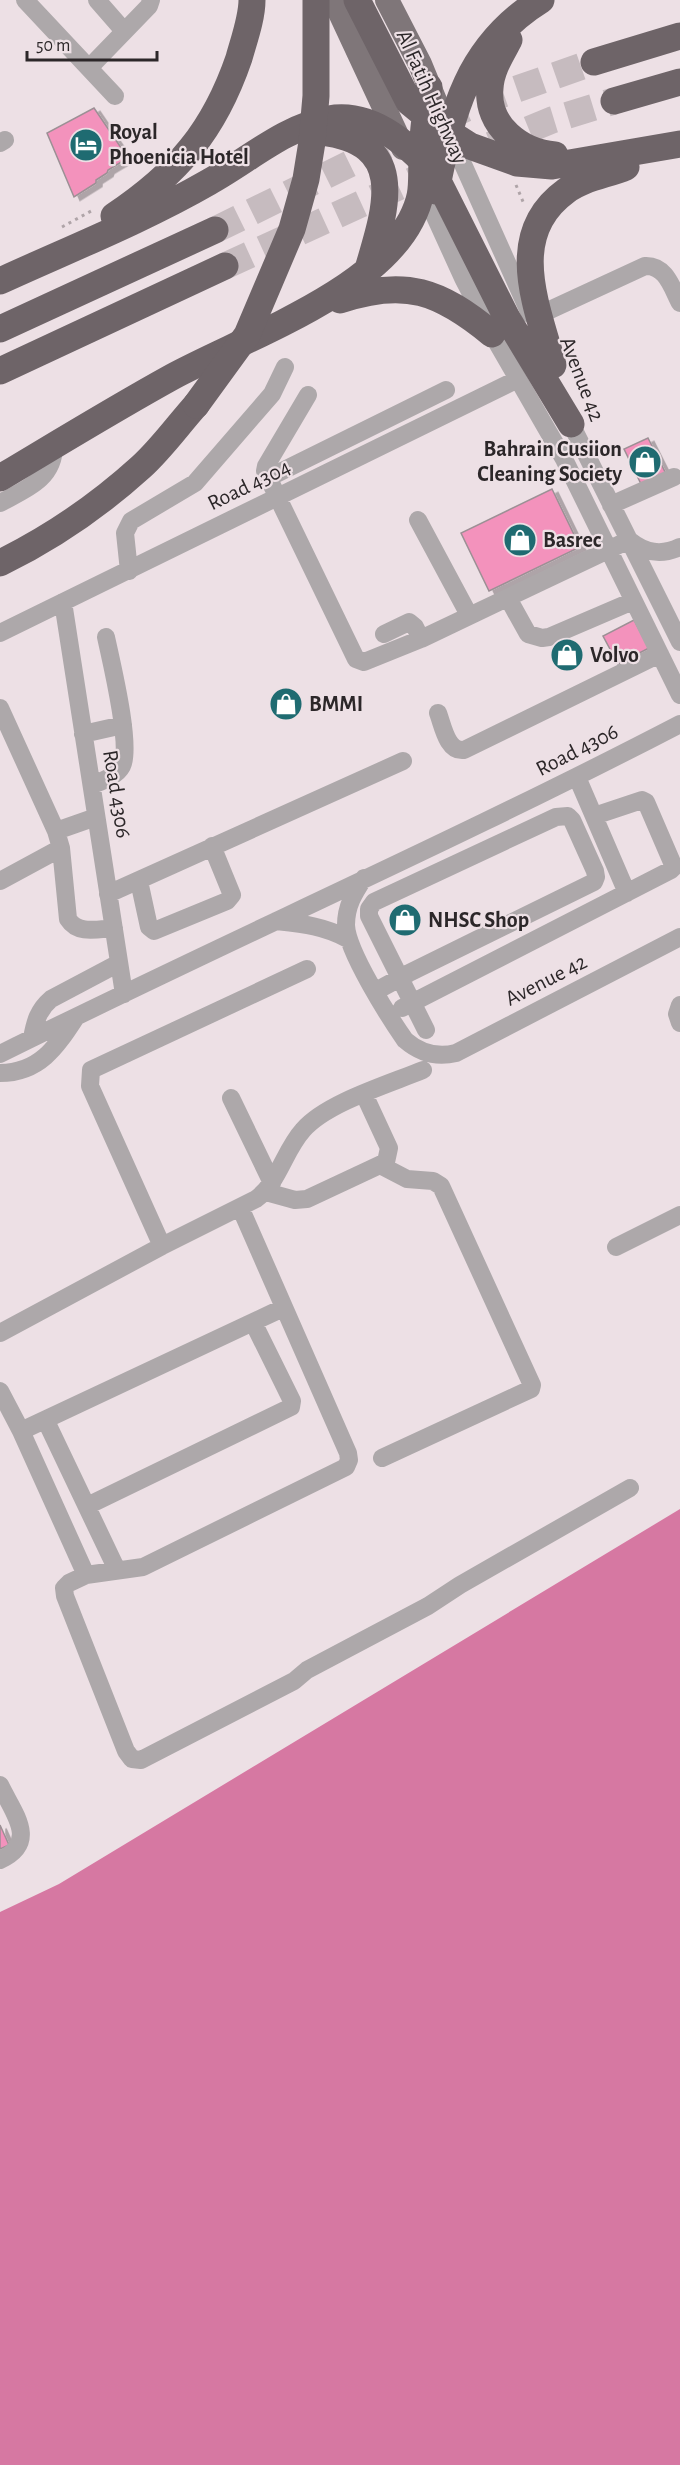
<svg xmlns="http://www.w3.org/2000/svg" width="680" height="2465" font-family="'Alegreya Sans',sans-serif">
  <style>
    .water { fill: #d678a2 }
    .building { fill: #f392bc; stroke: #9c9095; stroke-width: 1.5; filter: url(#shadow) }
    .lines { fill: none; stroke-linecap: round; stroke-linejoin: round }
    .highway-tunnel { stroke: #c6bbbf; stroke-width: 27; stroke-dasharray: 27 14; stroke-linecap: butt }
    .path { stroke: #afa4a8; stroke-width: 3; stroke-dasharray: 3 4.5; stroke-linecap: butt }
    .minor { stroke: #ada8aa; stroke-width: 18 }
    .major { stroke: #7f7679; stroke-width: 24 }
    .highway { stroke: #6e6468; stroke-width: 27 }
    .highway-bridge { stroke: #6e6468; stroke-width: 27 }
    .labels { text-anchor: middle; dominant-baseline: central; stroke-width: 4.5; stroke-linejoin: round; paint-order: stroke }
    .street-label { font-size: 22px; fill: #2c2729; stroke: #ede0e5 }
    .poi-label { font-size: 22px; font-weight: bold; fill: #2c2729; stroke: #ede0e5; text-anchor: start }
  </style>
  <defs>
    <filter id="shadow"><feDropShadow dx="6" dy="3.5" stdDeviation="0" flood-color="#0004"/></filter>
  </defs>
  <rect width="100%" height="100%" fill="#ede0e5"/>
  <!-- water -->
  <path class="water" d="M680,1509V2465H0V1912L59,1884Z"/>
  <!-- building -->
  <path class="building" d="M94,108L128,158L108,170L107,173L96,180V183L74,197L47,133Z
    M648,438L666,474L642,486L624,449Z
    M552,489L580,547L489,591L461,533Z
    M634,620L649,648L618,664L603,636Z
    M0,1825L9,1845L0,1849Z"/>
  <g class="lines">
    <!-- highway-tunnel -->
    <path class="highway-tunnel" d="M441,120L477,103L594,62
      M491,145L552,120L614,101
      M215,230L390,144
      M225,266L442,167"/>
    <!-- path -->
    <path class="path" d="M516,185L524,204
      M62,227L93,210"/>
    <!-- minor -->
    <path class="minor" d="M25,0L115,96
      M97,0L124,31
      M89,68L149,6L151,0
      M449,133L530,314
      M0,143L5,140
      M422,188L463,278L492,334L564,459L680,695
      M539,315L645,266C666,265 672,288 680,303
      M308,395L266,466L265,471L356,659L364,662L421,639L629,540
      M568,413L571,424L680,642
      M268,478L446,390
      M0,503C26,489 54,479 54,446
      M611,505L674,477
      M418,520L469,615
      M629,540C645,553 661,556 680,547
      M129,571L125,533L131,521L195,483L272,394L285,367
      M508,598L528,634L542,638L549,637L633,601
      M63,602L124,994
      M0,633L518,379
      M384,634L409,622L415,627L421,639
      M0,708L56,831L61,848L68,919C78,935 98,929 114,928
      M438,713C443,726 447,752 464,750L660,654
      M83,734L123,725
      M577,777L627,893
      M92,785C102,781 117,776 122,766C132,746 111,661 106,637
      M56,831L96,817
      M364,878C354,893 346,906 346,925C347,951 389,1017 405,1040C420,1053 436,1058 456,1053L680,937
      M0,881L61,848
      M139,881L149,927L154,931L227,901L232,895L212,846
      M108,894L403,761
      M276,921C303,924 324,926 348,939
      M376,991L409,973L594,882L596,877L595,871L572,820L568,816L556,817L374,902L369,909V916L426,1030
      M680,1005L677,1014L680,1023
      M402,1008L671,870L674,867L646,802L642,800L594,816
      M32,1038C35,1022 38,1010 51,999L119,963
      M0,1054C225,942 457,840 680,724
      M0,1073C40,1073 57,1046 76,1017
      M231,1098L272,1183
      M382,1166L407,1179L433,1181L441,1186L532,1385L531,1389L382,1458
      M266,1192L295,1200L307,1199L386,1162L389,1148L364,1094
      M162,1246L90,1086L91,1070L307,969
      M616,1247L680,1215
      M0,1333L162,1246L256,1199C279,1182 284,1151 303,1130C326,1103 389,1084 423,1070
      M0,1391L21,1431L86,1575L69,1583L64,1588L65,1596L126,1751L132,1759L141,1760L294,1681L307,1670L428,1606L460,1585L630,1488
      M46,1421L117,1570
      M21,1431L283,1308
      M87,1506L291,1407L292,1401L253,1322
      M86,1575L143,1567L346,1467L349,1460L348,1453L240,1207
      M0,1785C14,1814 39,1842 0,1860"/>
    <!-- major -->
    <path class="major" d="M334,0L403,148
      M387,0L420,64L436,103"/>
    <!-- highway -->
    <path class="highway" d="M357,0L409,102L437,125L470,146L517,163L552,166L680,144
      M509,40C501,55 491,70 490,88C486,126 521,152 555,155
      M594,62L680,36
      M614,101L680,82
      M322,132C409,143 386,208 368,269
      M436,191C452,112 467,46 541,0
      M114,216C178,173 214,131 239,58C244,40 252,18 252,0
      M0,281C70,249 143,220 209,182C249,160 283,128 329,119C373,111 415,148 438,181L507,318L571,424
      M340,300C405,278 440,291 492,334
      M0,329L215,230
      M553,365C537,306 505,235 566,191C583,178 607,175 626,167
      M0,371L225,266
      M0,478C57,444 114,409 172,377C244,338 373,294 411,220C424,195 421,185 422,159C422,135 426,111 429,87
      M0,563C51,538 98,506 141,467C161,449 178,425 196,405"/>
    <!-- highway-bridge -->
    <path class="highway-bridge" d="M196,405L247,335L292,229L306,179L312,142L316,96V0"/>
  </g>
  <!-- icons -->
  <defs>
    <symbol id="hotel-disc" viewBox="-11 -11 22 22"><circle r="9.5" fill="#1f6b71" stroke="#ede0e5"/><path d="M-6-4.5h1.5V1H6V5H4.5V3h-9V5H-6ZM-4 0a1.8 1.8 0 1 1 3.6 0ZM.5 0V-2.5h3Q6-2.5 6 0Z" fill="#fff"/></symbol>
    <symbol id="shop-disc" viewBox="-11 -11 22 22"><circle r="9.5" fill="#1f6b71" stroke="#ede0e5"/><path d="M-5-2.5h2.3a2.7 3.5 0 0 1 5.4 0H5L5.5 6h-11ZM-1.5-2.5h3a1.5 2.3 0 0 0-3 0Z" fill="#fff"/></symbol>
  </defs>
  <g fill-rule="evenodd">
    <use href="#hotel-disc" x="67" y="126" width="38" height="38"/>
    <use href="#shop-disc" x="626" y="443" width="38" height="38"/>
    <use href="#shop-disc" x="501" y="521" width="38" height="38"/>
    <use href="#shop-disc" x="548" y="636" width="38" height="38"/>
    <use href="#shop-disc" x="267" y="685" width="38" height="38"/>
    <use href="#shop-disc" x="386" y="901" width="38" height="38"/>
  </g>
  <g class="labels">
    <!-- street labels -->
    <g class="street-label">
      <text transform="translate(432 97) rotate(66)">Al Fatih Highway</text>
      <text transform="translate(582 379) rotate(69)">Avenue 42</text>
      <text transform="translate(249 485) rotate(-26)">Road 4304</text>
      <text transform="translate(577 750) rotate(-27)">Road 4306</text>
      <text transform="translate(117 794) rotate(81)">Road 4306</text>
      <text transform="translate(546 980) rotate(-27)">Avenue 42</text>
    </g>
    <!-- poi labels -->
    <g class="poi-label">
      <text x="109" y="132">Royal<tspan x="109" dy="25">Phoenicia Hotel</tspan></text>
      <text x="622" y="449" text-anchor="end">Bahrain Cusiion<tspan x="622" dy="25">Cleaning Society</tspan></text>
      <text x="543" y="540">Basrec</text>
      <text x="590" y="655">Volvo</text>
      <text x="309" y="704">BMMI</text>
      <text x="428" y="920">NHSC Shop</text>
    </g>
  </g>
  <!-- scale -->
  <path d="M27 51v9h130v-9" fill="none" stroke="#2c2729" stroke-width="3"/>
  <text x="36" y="51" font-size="18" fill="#2c2729" stroke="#ede0e5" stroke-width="4.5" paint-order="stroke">50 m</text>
</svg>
